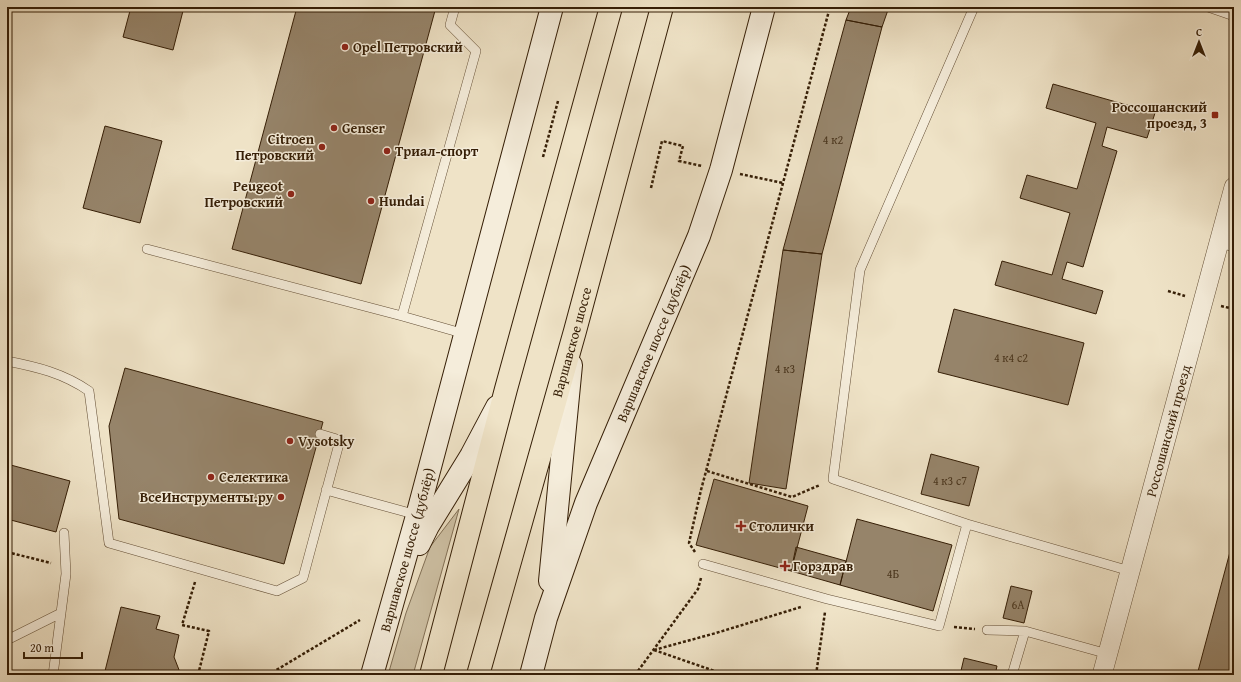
<svg xmlns="http://www.w3.org/2000/svg" width="1241" height="682" font-family="'Gentium Book Plus',serif">
  <style>
    .green { fill: #cfc2a6; stroke: #827056 }
    .building { fill: #96846a; stroke: #351e06 }
    .lines { fill: none; stroke-linecap: round; stroke-linejoin: round }
    .service-casing { stroke: #644f36; stroke-width: 10 }
    .minor-casing { stroke: #644f36; stroke-width: 20 }
    .secondary-casing { stroke: #351e06; stroke-width: 24 }
    .primary-casing { stroke: #351e06; stroke-width: 24 }
    .path { stroke: #351e06; stroke-width: 2.5; stroke-dasharray: 3 2; stroke-linecap: butt }
    .service { stroke: #f5eddb; stroke-width: 9 }
    .minor { stroke: #f5eddb; stroke-width: 19 }
    .secondary { stroke: #f5eddb; stroke-width: 22 }
    .primary { stroke: #efe3c7; stroke-width: 22 }
    .poi-dot { fill: #8f2418; stroke: #f5eddb; stroke-width: 1.5 }
    .labels { text-anchor: middle; dominant-baseline: central; stroke-width: 3; stroke-linejoin: round; paint-order: stroke }
    .number-label { font-size: 12px; fill: #4d381f }
    .poi-label { font-size: 14px; font-weight: bold; fill: #351e06; stroke: #f5eddb; text-anchor: start }
    .street-label { font-size: 14px; fill: #351e06; stroke: #f5eddb }
  </style>
  <rect width="100%" height="100%" fill="#efe3c7"/>
  <filter id="stains"><feTurbulence type="fractalNoise" baseFrequency=".005" numOctaves="4"/><feColorMatrix values="0 0 0 0 .2 0 0 0 0 .09 0 0 0 0 .02 0 0 0 .5 -.17"/></filter>
  <radialGradient id="worn" r=".72"><stop offset=".6" stop-color="#630" stop-opacity="0"/><stop offset="1" stop-color="#630" stop-opacity=".3"/></radialGradient>
  <!-- green -->
  <path class="green" d="M459,509L413,675H388L406,613L430,547Z"/>
  <!-- building -->
  <path class="building" d="M131,7H184L173,50L123,37Z
    M297,7H436L361,284L232,249Z
    M851,7H889L882,27L846,20Z
    M846,20L882,27L822,254L783,250Z
    M1053,84L1155,113L1147,138L1107,127L1102,146L1117,151L1083,267L1067,262L1062,279L1103,291L1096,314L995,285L1002,261L1052,275L1070,213L1020,198L1027,175L1077,189L1096,123L1046,108Z
    M105,126L162,141L140,223L83,208Z
    M783,250L822,254L786,489L749,483Z
    M954,309L1084,343L1068,405L938,372Z
    M125,368L323,422L284,564L119,519L109,426Z
    M931,454L979,467L969,506L921,494Z
    M7,464L70,481L56,532L7,519Z
    M714,479L808,506L791,571L696,545Z
    M857,519L952,545L933,611L840,585Z
    M1234,537V675H1197Z
    M796,547L846,561L840,585L791,571Z
    M1011,586L1032,591L1024,623L1003,618Z
    M121,607L160,616L156,629L179,635L174,657L181,675H104Z
    M964,658L997,666L995,675H960Z"/>
  <g class="lines">
    <defs>
      <path id="service" d="M974,7L860,270L833,479L967,524L1130,571
        M1208,7L1234,16
        M1219,243L1234,247
        M147,249L402,316L465,334
        M402,316L476,51L450,25L455,7
        M7,361C37,367 63,373 89,391L109,543L277,591L303,578L340,440L320,434
        M326,490L417,515
        M703,564L827,599L939,626L967,524
        M987,630L1025,631L1108,654
        M7,640L61,613
        M53,675L66,574L64,533
        M1012,675L1025,631"/>
      <g id="minor">
        <path id="s1" d="M1102,675L1234,187"/>
      </g>
      <g id="secondary">
        <path d="M419,544L428,526L471,456L497,407"/>
        <path d="M550,581L571,365"/>
        <path id="s2" d="M372,675L417,516L552,7"/>
        <path id="s3" d="M531,675L546,618L586,503L699,236L721,170L764,7"/>
      </g>
      <g id="primary">
        <path d="M431,675L506,389L611,7"/>
        <path id="s4" d="M478,675L575,331L662,7"/>
      </g>
    </defs>
    <!-- service casing -->
    <use href="#service" class="service-casing"/>
    <!-- minor casing -->
    <use href="#minor" class="minor-casing"/>
    <!-- secondary casing -->
    <use href="#secondary" class="secondary-casing"/>
    <!-- primary casing -->
    <use href="#primary" class="primary-casing"/>
    <!-- path -->
    <path class="path" d="M543,157L558,101
      M740,174L783,183
      M651,188L662,141L683,146L679,161L702,166
      M1168,291L1185,296
      M1221,306L1234,309
      M707,471L792,497L820,485
      M7,552L51,563
      M695,552L689,543L701,490L830,7
      M195,582L182,625L209,631L198,675
      M954,627L975,629
      M654,650L716,633L801,607
      M654,650L726,675
      M268,675L360,620
      M635,675L698,589L701,578
      M816,675L825,612"/>
    <!-- service -->
    <use href="#service" class="service"/>
    <!-- minor -->
    <use href="#minor" class="minor"/>
    <!-- secondary -->
    <use href="#secondary" class="secondary"/>
    <!-- primary -->
    <use href="#primary" class="primary"/>
  </g>
  <!-- markers -->
  <g class="poi-dot">
    <circle cx="345" cy="47" r="4"/>
    <rect x="1211" y="111" width="8" height="8" rx="2"/>
    <circle cx="334" cy="128" r="4"/>
    <circle cx="322" cy="147" r="4"/>
    <circle cx="387" cy="151" r="4"/>
    <circle cx="291" cy="194" r="4"/>
    <circle cx="371" cy="201" r="4"/>
    <circle cx="290" cy="441" r="4"/>
    <circle cx="211" cy="477" r="4"/>
    <circle cx="281" cy="497" r="4"/>
    <path d="M739 520h4v4h4v4h-4v4h-4v-4h-4v-4h4z"/>
    <path d="M783 560h4v4h4v4h-4v4h-4v-4h-4v-4h4z"/>
  </g>
  <g class="labels">
    <!-- number labels -->
    <g class="number-label">
      <text x="833" y="139">4 к2</text>
      <text x="1011" y="357">4 к4 с2</text>
      <text x="785" y="368">4 к3</text>
      <text x="950" y="480">4 к3 с7</text>
      <text x="893" y="573">4Б</text>
      <text x="1018" y="604">6А</text>
    </g>
    <!-- poi labels -->
    <g class="poi-label">
      <text x="353" y="47">Opel Петровский</text>
      <text x="1207" y="107" text-anchor="end">Россошанский<tspan x="1207" dy="16">проезд, 3</tspan></text>
      <text x="342" y="128">Genser</text>
      <text x="314" y="139" text-anchor="end">Citroen<tspan x="314" dy="16">Петровский</tspan></text>
      <text x="395" y="151">Триал-спорт</text>
      <text x="283" y="186" text-anchor="end">Peugeot<tspan x="283" dy="16">Петровский</tspan></text>
      <text x="379" y="201">Hundai</text>
      <text x="298" y="441">Vysotsky</text>
      <text x="219" y="477">Селектика</text>
      <text x="273" y="497" text-anchor="end">ВсеИнструменты.ру</text>
      <text x="749" y="526">Столички</text>
      <text x="793" y="566">Горздрав</text>
    </g>
    <!-- street labels -->
    <g class="street-label">
      <text stroke="none"><textPath href="#s4" startOffset="346">Варшавское шоссе</textPath></text>
      <text stroke="none"><textPath href="#s3" startOffset="354">Варшавское шоссе (дублёр)</textPath></text>
      <text stroke="none"><textPath href="#s1" startOffset="253">Россошанский проезд</textPath></text>
      <text stroke="none"><textPath href="#s2" startOffset="130">Варшавское шоссе (дублёр)</textPath></text>
    </g>
  </g>
  <!-- margin -->
  <rect width="1241" height="682" fill="none" stroke="#efe3c7" stroke-width="24"/>
  <rect x="8" y="8" width="1225" height="666" fill="none" stroke="#351e06" stroke-width="2"/>
  <rect x="12" y="12" width="1217" height="658" fill="none" stroke="#351e06"/>
  <!-- north arrow -->
  <g transform="translate(1199 42)" stroke="#f5eddb" stroke-width="3" paint-order="stroke">
  <path d="M0-3L7 15L0 10L-7 15Z" fill="#351e06"/>
  <text y="-6" font-size="11" font-weight="bold" text-anchor="middle" fill="#351e06">С</text>
  </g>
  <!-- scale -->
  <path d="M24 652v6h58v-6" fill="none" stroke="#351e06" stroke-width="2"/>
  <text x="30" y="652" font-size="12" fill="#351e06" stroke="#f5eddb" stroke-width="3" paint-order="stroke">20 m</text>
  <rect width="100%" height="100%" filter="url(#stains)"/>
  <rect width="100%" height="100%" fill="url(#worn)"/>
</svg>
